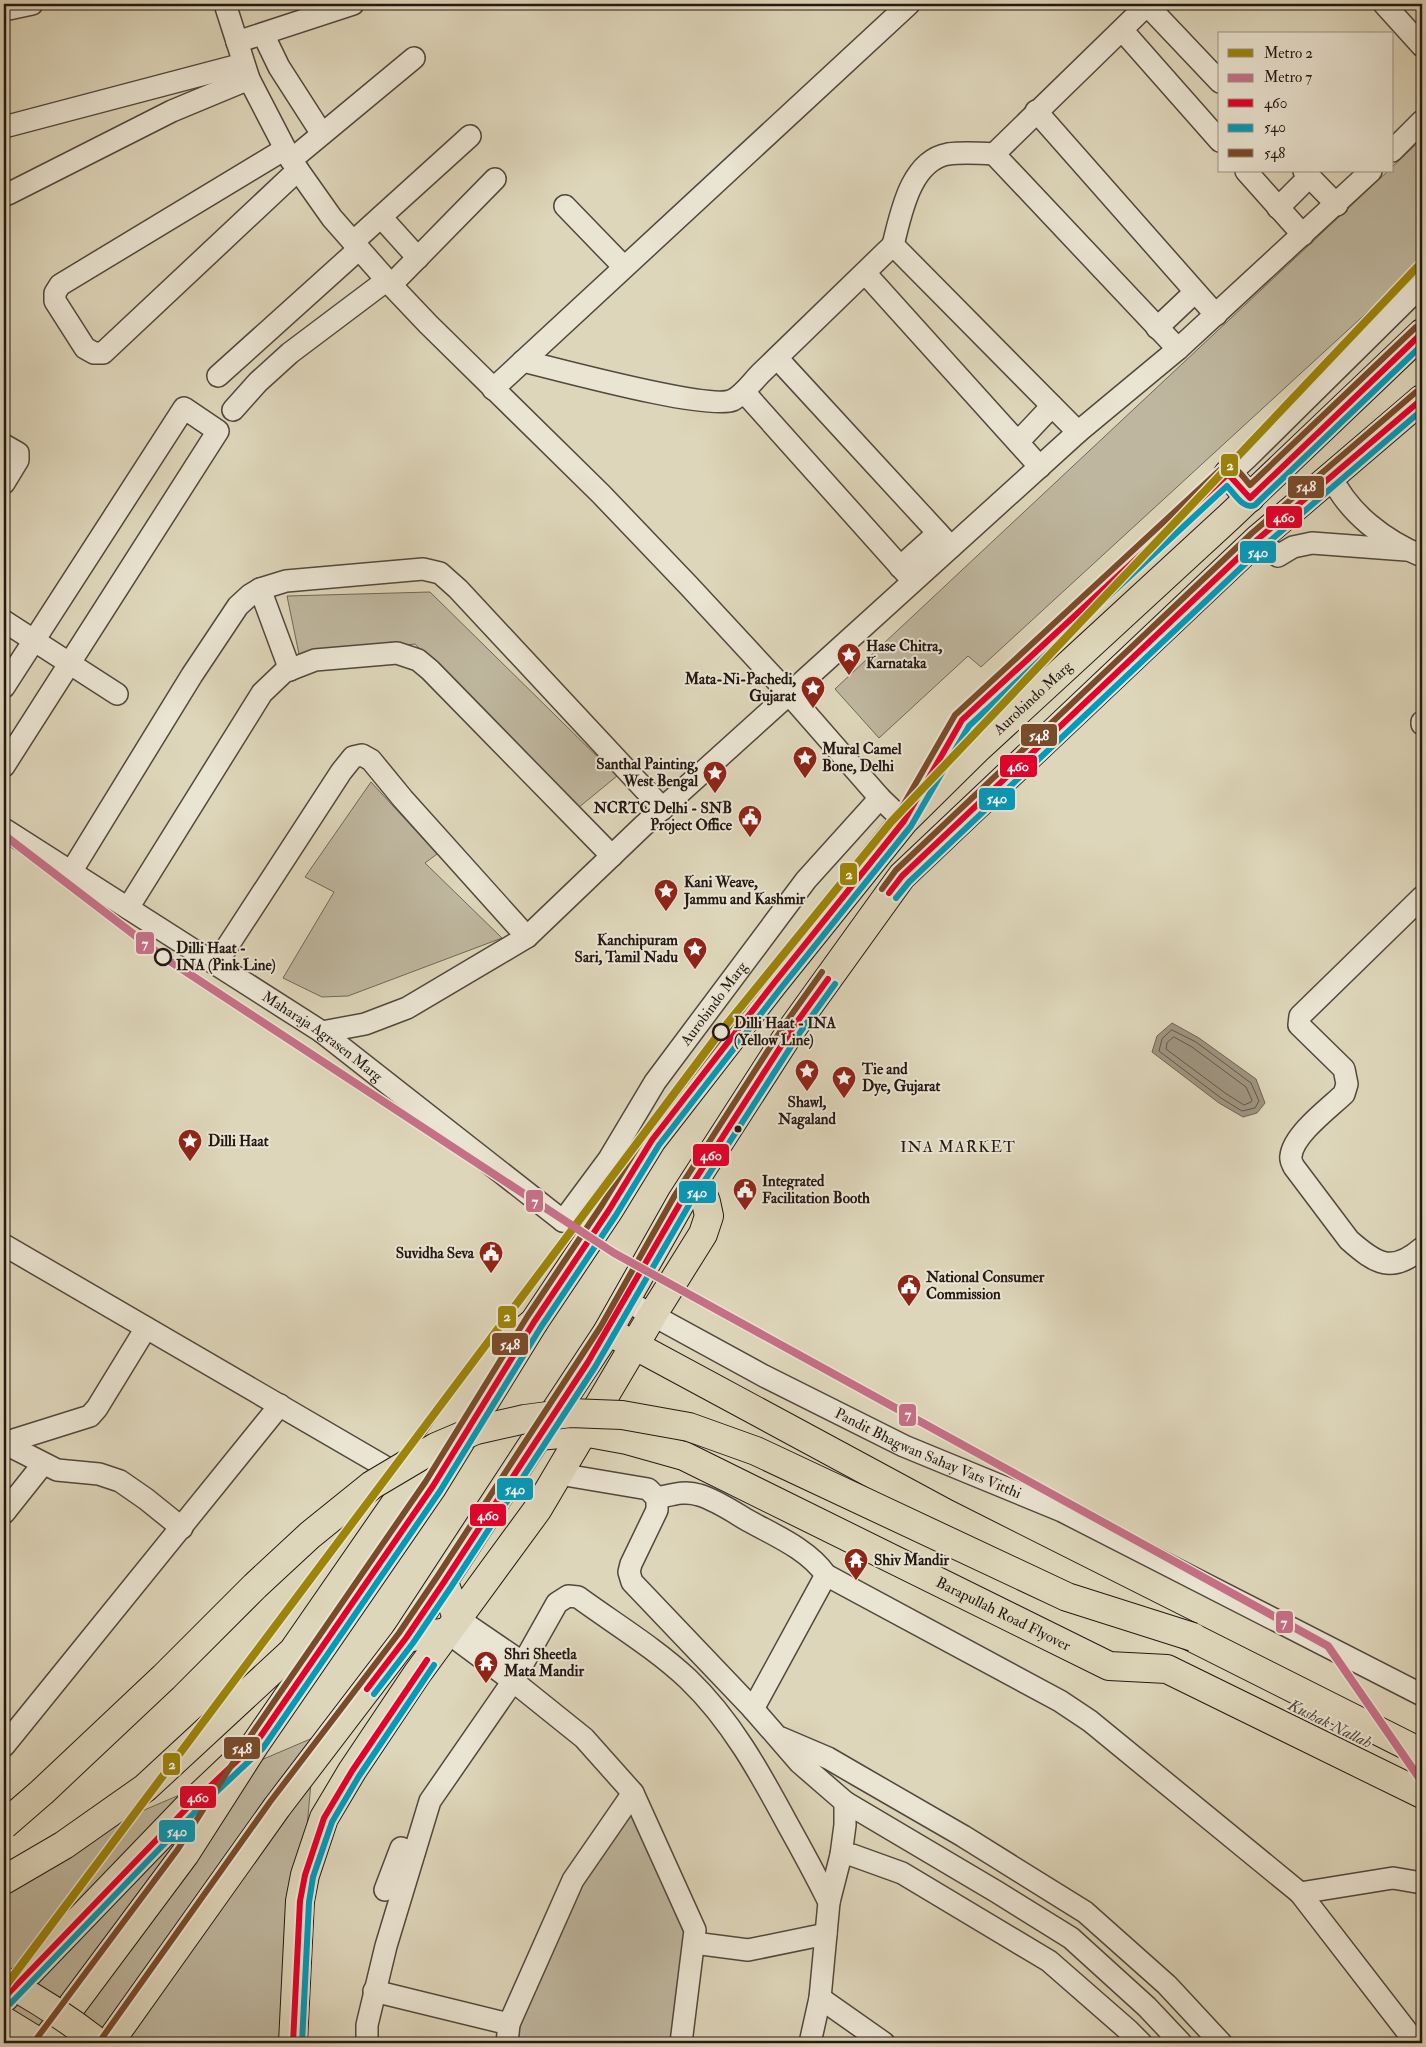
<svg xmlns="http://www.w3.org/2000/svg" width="1426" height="2047" font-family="'IM FELL Double Pica',serif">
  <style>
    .green { fill: #beb69e; stroke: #716758 }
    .water { fill: #9f9581; stroke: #6e6355 }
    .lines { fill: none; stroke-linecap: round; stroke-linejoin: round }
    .shore { stroke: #62564a; stroke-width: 1 }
    .minor-casing { stroke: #52483d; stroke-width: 24 }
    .major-casing { stroke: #241813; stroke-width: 30 }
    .highway-casing { stroke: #241813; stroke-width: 30 }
    .minor { stroke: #eae4d2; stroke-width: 21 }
    .major { stroke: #ded6ba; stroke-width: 28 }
    .highway { stroke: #ded6ba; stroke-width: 28 }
    .major-bridge-casing { stroke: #241813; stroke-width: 30; stroke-linecap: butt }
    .highway-bridge-casing { stroke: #241813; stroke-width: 30; stroke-linecap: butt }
    .major-bridge { stroke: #ded6ba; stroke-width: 28 }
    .highway-bridge { stroke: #ded6ba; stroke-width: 28 }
    .bus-1-casing { stroke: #eae4d2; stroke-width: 10 }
    .bus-2-casing { stroke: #eae4d2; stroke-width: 10 }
    .bus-3-casing { stroke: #eae4d2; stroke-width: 10 }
    .bus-1 { stroke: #e4002b; stroke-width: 6 }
    .bus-2 { stroke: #049abb; stroke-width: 6 }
    .bus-3 { stroke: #7a4b2a; stroke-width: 6 }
    .metro-1-casing { stroke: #eae4d2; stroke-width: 11 }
    .metro-2-casing { stroke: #eae4d2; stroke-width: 11 }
    .metro-1 { stroke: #9c8509; stroke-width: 8 }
    .metro-2 { stroke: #c67086; stroke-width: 8 }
    .stop-dot { fill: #eae4d2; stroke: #241813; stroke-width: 2.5 }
    .bus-dot { fill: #241813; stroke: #eae4d2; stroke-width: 2 }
    .labels { text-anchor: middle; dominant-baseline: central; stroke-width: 4; stroke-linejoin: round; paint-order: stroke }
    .poi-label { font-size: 15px; font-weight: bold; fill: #241813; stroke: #eae4d2; text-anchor: start }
    .street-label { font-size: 15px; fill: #241813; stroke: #eae4d2 }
    .stop-label { font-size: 15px; font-weight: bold; fill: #241813; stroke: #eae4d2; text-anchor: start }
    .neighbourhood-label { font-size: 16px; letter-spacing: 1px; fill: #241813; stroke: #eae4d2 }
    .water-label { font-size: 16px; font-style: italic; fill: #554a3f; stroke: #eae4d2 }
    .line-badge { stroke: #eae4d2; stroke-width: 2 }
    .badge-label { font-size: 14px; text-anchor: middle; font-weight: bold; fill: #fff }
  </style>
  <rect width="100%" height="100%" fill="#ded6ba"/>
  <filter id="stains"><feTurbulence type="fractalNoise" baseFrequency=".004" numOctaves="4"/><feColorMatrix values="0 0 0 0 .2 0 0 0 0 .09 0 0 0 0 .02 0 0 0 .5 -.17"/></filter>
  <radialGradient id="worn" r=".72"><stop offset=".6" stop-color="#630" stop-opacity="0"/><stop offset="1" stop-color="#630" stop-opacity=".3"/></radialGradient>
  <!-- green -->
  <path class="green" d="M1422,139V262L981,667L968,656L879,738L835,689L1388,171H1392V167Z
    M430,592L617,776L578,808L415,644L299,654L287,596Z
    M371,782L437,854L425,863L502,938L348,996L322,997L283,978L334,892L305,877Z
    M315,1737L288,2043H4V1870Z
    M631,1804L687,1933L672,2043H514L515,2027L578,1881Z"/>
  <!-- water -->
  <path class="water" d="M1172,1023L1199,1038L1256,1079L1265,1103L1257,1113L1243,1117L1219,1103L1152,1052L1157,1036Z"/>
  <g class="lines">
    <!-- shore -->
    <path class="shore" d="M1172,1030L1196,1042L1251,1083L1259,1101L1255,1108L1242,1111L1221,1098L1159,1051L1162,1039Z
      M1174,1037L1192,1047L1246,1087L1252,1100L1251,1102L1244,1105L1225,1093L1166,1049L1167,1043Z"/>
    <defs>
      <g id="minor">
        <path d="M225,4L249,79L291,160L332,218L391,285L428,324L601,494L689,586L789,694L880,798L904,821L962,720L1247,458L1422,285"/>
        <path d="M1384,4L1422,46"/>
        <path d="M4,10L32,4"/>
        <path d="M1122,30L1220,141"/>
        <path d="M263,34L279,67L322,134"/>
        <path d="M237,42L353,4"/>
        <path d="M1036,111L1216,315"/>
        <path d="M4,127L243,64"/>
        <path d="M285,149L60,285L55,293V301L85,348L94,353H103L298,170"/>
        <path d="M1392,151L1422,121"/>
        <path d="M291,160L414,58"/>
        <path d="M1246,171L1303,235"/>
        <path d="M1304,171L1337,205"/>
        <path d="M4,194H8L172,111L249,79"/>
        <path d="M565,206L624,267"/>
        <path d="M1278,208L1309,177"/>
        <path d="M381,217L418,258"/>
        <path d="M353,242L470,136"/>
        <path d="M893,245C901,214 910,161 948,154C963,152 979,153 994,154"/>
        <path d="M865,273L1040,467"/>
        <path d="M391,285L495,179"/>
        <path d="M1157,328L1195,292"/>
        <path d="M1178,349L994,154L1147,5L1220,82"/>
        <path d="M777,358L951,547"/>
        <path d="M523,361C557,369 709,411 733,400C744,394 752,382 761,373L893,245L1078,432"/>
        <path d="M218,376L359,249"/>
        <path d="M493,389L909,4"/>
        <path d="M744,392L913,581"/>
        <path d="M233,410L258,382L290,353L387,280"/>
        <path d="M1018,442L1052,406"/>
        <path d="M4,445L18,453V460L4,483"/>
        <path d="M1331,476C1348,513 1385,541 1422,556"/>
        <path d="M1258,539L1278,556L1293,547L1312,543L1406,550"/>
        <path d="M900,567L938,533"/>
        <path d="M260,589L290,670"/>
        <path d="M4,621L117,694"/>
        <path d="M4,687L184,408L218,431L4,766"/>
        <path d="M1422,722V724"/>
        <path id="s1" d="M4,829L322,1032L563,1221L609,1210"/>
        <path d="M71,872L192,675L238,606L250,595L260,589L286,581L423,569L440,573L458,589L663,809"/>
        <path d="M1422,897L1300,1016L1299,1025L1344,1069L1347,1084L1344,1094C1329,1108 1293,1135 1291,1156C1290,1160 1292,1163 1294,1167L1349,1240C1376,1264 1392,1274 1422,1248"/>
        <path d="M128,908L262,693L284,672L315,660L397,653L418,660L430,670L612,856"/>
        <path d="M216,964L341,772L353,757L362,755L371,760L403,799L527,937"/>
        <path d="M322,1032L365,1024L407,1008L527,937L643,826L789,694L1078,432L1178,349L1371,171"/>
        <path id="s2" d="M563,1221L609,1159L655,1082L806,880L880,798"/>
        <path d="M4,1245L406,1479"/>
        <path id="s3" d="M625,1300L764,1376L904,1446L1062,1511L1422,1695"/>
        <path d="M4,1443L57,1470L99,1474L120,1481L146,1499L182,1528"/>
        <path d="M4,1443L90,1416L97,1408L146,1328"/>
        <path d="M559,1474L648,1489L657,1498V1510L631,1564L629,1572L632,1582L753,1709L800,1763L845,1802L997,1892L1071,1938L1147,2007L1181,2043"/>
        <path d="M657,1498C671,1495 685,1490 699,1495C716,1500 732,1511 747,1520C774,1535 808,1549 826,1575L1060,1701L1090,1721L1300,1893L1416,2043"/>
        <path d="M4,1513L43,1464"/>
        <path d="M457,1618L523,1663"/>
        <path d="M447,1632L513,1681L584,1738L633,1793L573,1880L509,2024L507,2043"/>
        <path d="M753,1709L826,1575"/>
        <path d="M781,1738L828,1758L859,1776L963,1836L1085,1912L1167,1985L1221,2043"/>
        <path d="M4,1746L280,1405"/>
        <path d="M633,1793L695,1930L681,2043"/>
        <path d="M841,1855H852L902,1873L1049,1961L1128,2030L1141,2043"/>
        <path d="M385,1890L401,1848L414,1853"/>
        <path d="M1300,1893L1393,1878L1422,1883"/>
        <path d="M694,1943L748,1950L826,1934"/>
        <path d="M374,1991L509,2024"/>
        <path d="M820,1998L884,2043"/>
        <path d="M367,2043V2025L386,1946L430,1801L513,1681L557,1603L568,1596L578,1597C615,1624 655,1648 688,1679C731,1720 760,1773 788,1825C802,1850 816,1876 829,1902"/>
        <path d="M810,2043L820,1998L829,1902L841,1855L845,1825V1802"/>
      </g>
      <g id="major">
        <path d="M1228,474L1250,498"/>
        <path d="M542,1431L608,1331L682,1200L794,1026L902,876L1258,539L1422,399"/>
        <path id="s4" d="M4,1880L64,1845L145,1788L293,1651L503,1348L534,1322L609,1210L652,1140L774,983L904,821L976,750L1229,517L1422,333"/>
        <path d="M4,1998L188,1807L241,1757"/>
        <path d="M4,2021L40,2043"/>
        <path d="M293,2043L300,1901L305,1875L324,1818L352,1771L417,1674L537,1510L653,1314L703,1234L709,1216L706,1202L697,1178"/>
      </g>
      <g id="highway">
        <path d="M608,1331L947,1514L1422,1753"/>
        <path d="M444,1582L457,1618"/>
        <path d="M406,1638L447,1632"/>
        <path d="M44,2043L185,1854L256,1743L433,1486L534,1322"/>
        <path id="s5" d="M109,2043L277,1807L406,1638L538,1436L583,1432L627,1440L684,1456L1109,1666L1167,1669L1422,1794"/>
      </g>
    </defs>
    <!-- minor casing -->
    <use href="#minor" class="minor-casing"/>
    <!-- major casing -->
    <use href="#major" class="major-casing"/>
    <!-- highway casing -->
    <use href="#highway" class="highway-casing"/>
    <!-- minor -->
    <use href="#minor" class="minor"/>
    <!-- major -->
    <use href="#major" class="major"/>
    <!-- highway -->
    <use href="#highway" class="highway"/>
    <defs>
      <path id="major-bridge" d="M4,1981C38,1999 68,2019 99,2043"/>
      <path id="highway-bridge" d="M4,1825L42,1792L164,1677L255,1586L310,1535L372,1485L436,1447L476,1430L525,1419L570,1413L622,1415L689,1427L756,1451L1067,1597L1193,1637"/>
    </defs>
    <!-- major-bridge casing -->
    <use href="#major-bridge" class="major-bridge-casing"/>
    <!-- highway-bridge casing -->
    <use href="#highway-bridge" class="highway-bridge-casing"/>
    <!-- major-bridge -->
    <use href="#major-bridge" class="major-bridge"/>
    <!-- highway-bridge -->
    <use href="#highway-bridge" class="highway-bridge"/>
    <defs>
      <path id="bus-1" d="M889,893L902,876L1258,539L1422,399
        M367,1689L406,1638L444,1582L588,1362L682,1200L794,1026L828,979
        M4,1998L188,1807L256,1743L433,1486L534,1322L609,1210L652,1140L774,983L904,821L962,720L1228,474L1250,498L1422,333
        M293,2043L300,1901L305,1875L324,1818L352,1771L427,1660"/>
      <path id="bus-2" d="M896,898L909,882L1264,546L1422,410
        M374,1694L413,1643L451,1587L595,1367L689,1205L801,1031L835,984
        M10,2004L194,1813L263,1748L440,1491L541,1327L616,1215L659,1145L781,988L911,826L969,726L1227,486C1235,494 1243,510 1255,505L1422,345
        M302,2043L309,1902L313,1877L332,1822L359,1776L434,1665"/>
      <path id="bus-3" d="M882,889L896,870L1252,533L1416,392
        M37,2038L178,1849L249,1738L426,1481L527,1317L602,1205L645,1135L767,978L897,816L955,715L1222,468C1234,461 1243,477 1250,485L1416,327
        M102,2038L270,1802L399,1633L437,1577L601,1326L675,1195L787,1021L822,972"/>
    </defs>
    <!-- bus-1 casing -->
    <use href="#bus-1" class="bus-1-casing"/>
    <!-- bus-2 casing -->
    <use href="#bus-2" class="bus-2-casing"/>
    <!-- bus-3 casing -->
    <use href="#bus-3" class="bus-3-casing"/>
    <!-- bus-1 -->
    <use href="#bus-1" class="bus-1"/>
    <!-- bus-2 -->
    <use href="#bus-2" class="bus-2"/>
    <!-- bus-3 -->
    <use href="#bus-3" class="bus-3"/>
    <defs>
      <path id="metro-1" d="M4,1988L718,1035L891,822L1422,262"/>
      <path id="metro-2" d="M4,835L162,956L614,1253L1328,1646L1422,1782"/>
    </defs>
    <!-- metro-1 casing -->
    <use href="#metro-1" class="metro-1-casing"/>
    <!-- metro-2 casing -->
    <use href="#metro-2" class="metro-2-casing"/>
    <!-- metro-1 -->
    <use href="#metro-1" class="metro-1"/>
    <!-- metro-2 -->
    <use href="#metro-2" class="metro-2"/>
  </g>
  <!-- icons -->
  <defs>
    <symbol id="sight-pin" viewBox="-11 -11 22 30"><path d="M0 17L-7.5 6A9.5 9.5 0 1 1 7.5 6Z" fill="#8f2418" stroke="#eae4d2"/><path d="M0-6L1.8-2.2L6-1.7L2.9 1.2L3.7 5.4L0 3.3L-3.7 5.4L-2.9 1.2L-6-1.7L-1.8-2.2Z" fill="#fff"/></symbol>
    <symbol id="civic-pin" viewBox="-11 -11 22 30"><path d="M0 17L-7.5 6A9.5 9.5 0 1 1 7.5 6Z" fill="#8f2418" stroke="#eae4d2"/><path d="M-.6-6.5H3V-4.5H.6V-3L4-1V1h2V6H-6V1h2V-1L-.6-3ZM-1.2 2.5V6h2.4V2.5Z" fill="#fff"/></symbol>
    <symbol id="temple-pin" viewBox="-11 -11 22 30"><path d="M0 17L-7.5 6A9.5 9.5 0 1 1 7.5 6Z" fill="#8f2418" stroke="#eae4d2"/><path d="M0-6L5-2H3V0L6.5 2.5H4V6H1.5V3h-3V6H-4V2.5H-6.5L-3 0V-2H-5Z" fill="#fff"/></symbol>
  </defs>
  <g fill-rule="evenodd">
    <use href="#sight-pin" x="835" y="641" width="28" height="38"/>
    <use href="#sight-pin" x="799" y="674" width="28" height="38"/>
    <use href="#sight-pin" x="791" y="744" width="28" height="38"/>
    <use href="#sight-pin" x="701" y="759" width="28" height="38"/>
    <use href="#civic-pin" x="736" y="803" width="28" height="38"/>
    <use href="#sight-pin" x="652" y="877" width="28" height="38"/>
    <use href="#sight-pin" x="681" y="935" width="28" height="38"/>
    <use href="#sight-pin" x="793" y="1057" width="28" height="38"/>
    <use href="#sight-pin" x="830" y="1064" width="28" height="38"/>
    <use href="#sight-pin" x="176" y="1127" width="28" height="38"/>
    <use href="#civic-pin" x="731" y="1176" width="28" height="38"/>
    <use href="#civic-pin" x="477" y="1239" width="28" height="38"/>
    <use href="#civic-pin" x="895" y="1272" width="28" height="38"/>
    <use href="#temple-pin" x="842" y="1546" width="28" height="38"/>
    <use href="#temple-pin" x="472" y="1649" width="28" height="38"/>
  </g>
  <!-- markers -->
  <g class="stop-dot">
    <circle cx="163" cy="957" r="8"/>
    <circle cx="721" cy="1032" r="8"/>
  </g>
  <circle class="bus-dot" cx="738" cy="1129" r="4.5"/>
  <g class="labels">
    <!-- poi labels -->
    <g class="poi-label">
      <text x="866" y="646">Hase Chitra,<tspan x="866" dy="17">Karnataka</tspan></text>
      <text x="796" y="679" text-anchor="end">Mata-Ni-Pachedi,<tspan x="796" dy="17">Gujarat</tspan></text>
      <text x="822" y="749">Mural Camel<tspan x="822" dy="17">Bone, Delhi</tspan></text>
      <text x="698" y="764" text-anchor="end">Santhal Painting,<tspan x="698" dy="17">West Bengal</tspan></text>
      <text x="732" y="808" text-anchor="end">NCRTC Delhi - SNB<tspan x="732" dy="17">Project Office</tspan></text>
      <text x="684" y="882">Kani Weave,<tspan x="684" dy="17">Jammu and Kashmir</tspan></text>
      <text x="678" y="940" text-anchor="end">Kanchipuram<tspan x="678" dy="17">Sari, Tamil Nadu</tspan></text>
      <text x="862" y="1069">Tie and<tspan x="862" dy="17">Dye, Gujarat</tspan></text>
      <text x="807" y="1102" text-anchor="middle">Shawl,<tspan x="807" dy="17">Nagaland</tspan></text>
      <text x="208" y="1141">Dilli Haat</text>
      <text x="762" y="1181">Integrated<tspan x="762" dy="17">Facilitation Booth</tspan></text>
      <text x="474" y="1253" text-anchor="end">Suvidha Seva</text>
      <text x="926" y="1277">National Consumer<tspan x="926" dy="17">Commission</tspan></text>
      <text x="874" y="1560">Shiv Mandir</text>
      <text x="504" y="1654">Shri Sheetla<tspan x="504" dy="17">Mata Mandir</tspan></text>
    </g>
    <!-- street labels -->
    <g class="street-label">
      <text stroke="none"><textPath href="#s4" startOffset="1581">Aurobindo Marg</textPath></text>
      <text stroke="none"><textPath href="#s2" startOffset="265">Aurobindo Marg</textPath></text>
      <text stroke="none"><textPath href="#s1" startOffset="380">Maharaja Agrasen Marg</textPath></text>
      <text stroke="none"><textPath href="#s3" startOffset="340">Pandit Bhagwan Sahay Vats Vitthi</textPath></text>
      <text stroke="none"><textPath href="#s5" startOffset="1249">Barapullah Road Flyover</textPath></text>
    </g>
    <!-- stop labels -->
    <g class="stop-label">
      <text x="176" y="948">Dilli Haat -<tspan x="176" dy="17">INA (Pink Line)</tspan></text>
      <text x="734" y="1023">Dilli Haat - INA<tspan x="734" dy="17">(Yellow Line)</tspan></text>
    </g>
    <!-- neighbourhood labels -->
    <g class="neighbourhood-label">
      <text x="958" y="1147">INA MARKET</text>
    </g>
    <!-- water labels -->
    <g class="water-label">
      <text transform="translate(1330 1724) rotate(26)">Kushak Nallah</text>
    </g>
  </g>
  <g class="line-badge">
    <rect x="1220" y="453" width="19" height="24" rx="5" fill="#9c8509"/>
    <rect x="1287" y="475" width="38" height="24" rx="5" fill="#7a4b2a"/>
    <rect x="1265" y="505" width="38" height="24" rx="5" fill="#e4002b"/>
    <rect x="1239" y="540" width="38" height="24" rx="5" fill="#049abb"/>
    <rect x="1020" y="723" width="38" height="24" rx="5" fill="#7a4b2a"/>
    <rect x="999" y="754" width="39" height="24" rx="5" fill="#e4002b"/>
    <rect x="978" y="787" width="38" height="24" rx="5" fill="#049abb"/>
    <rect x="839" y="862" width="19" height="24" rx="5" fill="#9c8509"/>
    <rect x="135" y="931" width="20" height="24" rx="5" fill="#c67086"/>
    <rect x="692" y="1143" width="38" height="24" rx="5" fill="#e4002b"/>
    <rect x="678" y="1180" width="39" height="24" rx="5" fill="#049abb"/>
    <rect x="525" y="1189" width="19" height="24" rx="5" fill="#c67086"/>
    <rect x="497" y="1305" width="20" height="24" rx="5" fill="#9c8509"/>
    <rect x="491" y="1332" width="38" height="24" rx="5" fill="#7a4b2a"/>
    <rect x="898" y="1403" width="19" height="24" rx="5" fill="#c67086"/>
    <rect x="496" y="1477" width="38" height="24" rx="5" fill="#049abb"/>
    <rect x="469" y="1503" width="38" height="24" rx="5" fill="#e4002b"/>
    <rect x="1275" y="1610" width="19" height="24" rx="5" fill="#c67086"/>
    <rect x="223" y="1736" width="38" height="24" rx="5" fill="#7a4b2a"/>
    <rect x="162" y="1752" width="19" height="24" rx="5" fill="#9c8509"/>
    <rect x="179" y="1785" width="38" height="24" rx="5" fill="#e4002b"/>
    <rect x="158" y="1819" width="38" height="24" rx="5" fill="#049abb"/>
  </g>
  <g class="badge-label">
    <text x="1230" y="470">2</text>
    <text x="1306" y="491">548</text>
    <text x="1284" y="522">460</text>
    <text x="1258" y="557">540</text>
    <text x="1039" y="740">548</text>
    <text x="1018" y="771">460</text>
    <text x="997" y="803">540</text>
    <text x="849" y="879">2</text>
    <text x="145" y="948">7</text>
    <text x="711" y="1160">460</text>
    <text x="697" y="1197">540</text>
    <text x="535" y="1206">7</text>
    <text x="507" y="1321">2</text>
    <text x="510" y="1349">548</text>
    <text x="908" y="1419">7</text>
    <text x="515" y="1494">540</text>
    <text x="488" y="1520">460</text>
    <text x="1284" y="1627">7</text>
    <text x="242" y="1753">548</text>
    <text x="172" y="1769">2</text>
    <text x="198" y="1802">460</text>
    <text x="177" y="1836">540</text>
  </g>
  <!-- margin -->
  <rect width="1426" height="2047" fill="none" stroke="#ded6ba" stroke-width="20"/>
  <rect x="5" y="5" width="1416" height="2037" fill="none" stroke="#241813" stroke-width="2.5"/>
  <rect x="10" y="10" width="1406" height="2027" fill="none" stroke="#241813"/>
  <!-- legend -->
  <rect x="1218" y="32" width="175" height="140" fill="#eae4d2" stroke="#9b9286"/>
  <rect x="1228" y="49" width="25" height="8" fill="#9c8509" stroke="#9b9286"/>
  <text x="1264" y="58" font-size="15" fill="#241813">Metro 2</text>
  <rect x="1228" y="74" width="25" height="8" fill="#c67086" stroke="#9b9286"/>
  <text x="1264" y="82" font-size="15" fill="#241813">Metro 7</text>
  <rect x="1228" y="99" width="25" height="8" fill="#e4002b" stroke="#9b9286"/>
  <text x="1264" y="108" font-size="15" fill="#241813">460</text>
  <rect x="1228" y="124" width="25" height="8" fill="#049abb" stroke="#9b9286"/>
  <text x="1264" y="132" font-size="15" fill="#241813">540</text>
  <rect x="1228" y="149" width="25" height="8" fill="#7a4b2a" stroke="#9b9286"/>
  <text x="1264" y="158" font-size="15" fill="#241813">548</text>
  <rect width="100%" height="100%" filter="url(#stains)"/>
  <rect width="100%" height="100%" fill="url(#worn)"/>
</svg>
